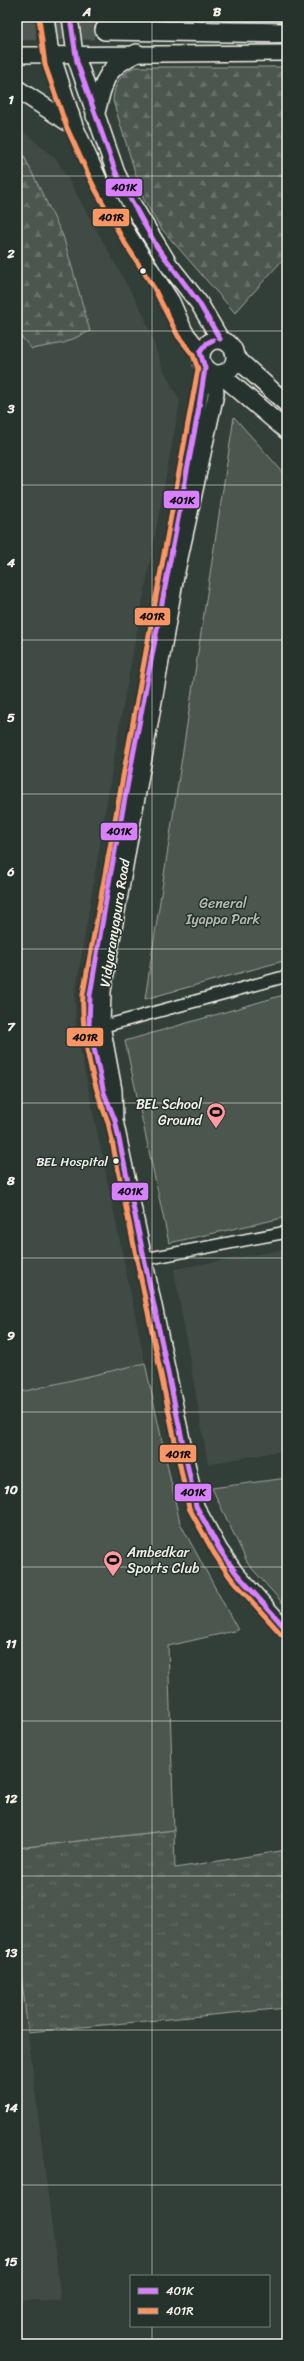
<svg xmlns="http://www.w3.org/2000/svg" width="304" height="2361" font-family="Sriracha,sans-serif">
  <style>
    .built { fill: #404b44 }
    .grass { fill: url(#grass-tufts); stroke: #a0a49c }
    .forest { fill: url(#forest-firs); stroke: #a0a49c }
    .park { fill: #4c564f; stroke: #a0a49c }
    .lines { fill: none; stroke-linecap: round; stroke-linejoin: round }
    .highway-tunnel { stroke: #4f5952; stroke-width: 19; stroke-dasharray: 19 10; stroke-linecap: butt }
    .street-casing { stroke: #f4f1e8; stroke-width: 14 }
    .secondary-casing { stroke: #f4f1e8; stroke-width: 18 }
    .primary-casing { stroke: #f4f1e8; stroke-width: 20 }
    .highway-casing { stroke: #f4f1e8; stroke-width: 22 }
    .street { stroke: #26332d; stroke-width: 11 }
    .secondary { stroke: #26332d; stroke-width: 15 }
    .primary { stroke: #26332d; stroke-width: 17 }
    .highway { stroke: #26332d; stroke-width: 19 }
    .bus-1-casing { stroke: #26332d; stroke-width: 8 }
    .bus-2-casing { stroke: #26332d; stroke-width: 8 }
    .bus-1 { stroke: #d880ff; stroke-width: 5 }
    .bus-2 { stroke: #fb9564; stroke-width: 5 }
    .grid { fill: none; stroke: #f4f1e8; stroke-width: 1; stroke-opacity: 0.55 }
    .bus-dot { fill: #f4f1e8; stroke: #26332d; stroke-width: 1.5 }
    .labels { text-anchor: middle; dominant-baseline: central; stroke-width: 3; stroke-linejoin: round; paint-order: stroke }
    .bus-label { font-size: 13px; fill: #f4f1e8; stroke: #26332d; text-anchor: end }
    .park-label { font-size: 14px; fill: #b9bbb2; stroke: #26332d }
    .street-label { font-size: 14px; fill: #f4f1e8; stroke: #26332d }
    .poi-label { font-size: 14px; fill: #f4f1e8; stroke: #26332d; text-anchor: end }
    .line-badge { stroke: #26332d; stroke-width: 1.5 }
    .pale-badge-label { font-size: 11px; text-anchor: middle; font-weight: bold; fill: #111 }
    .neatline { fill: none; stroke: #f4f1e8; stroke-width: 1.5 }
    .grid-label { font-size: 13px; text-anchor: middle; font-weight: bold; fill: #f4f1e8 }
  </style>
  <defs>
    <pattern id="grass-tufts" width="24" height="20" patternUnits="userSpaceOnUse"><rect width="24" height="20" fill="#4c564f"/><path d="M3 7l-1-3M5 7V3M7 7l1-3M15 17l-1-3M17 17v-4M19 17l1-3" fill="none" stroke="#666f68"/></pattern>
    <pattern id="forest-firs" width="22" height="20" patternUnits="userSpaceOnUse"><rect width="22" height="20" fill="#4c564f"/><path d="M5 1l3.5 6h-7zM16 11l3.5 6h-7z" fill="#666f68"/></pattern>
  </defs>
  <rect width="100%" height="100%" fill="#323e38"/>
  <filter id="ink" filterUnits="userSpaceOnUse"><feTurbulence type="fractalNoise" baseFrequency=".025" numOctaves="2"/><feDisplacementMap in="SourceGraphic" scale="8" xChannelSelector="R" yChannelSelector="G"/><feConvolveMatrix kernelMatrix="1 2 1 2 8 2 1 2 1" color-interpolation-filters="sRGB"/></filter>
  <g filter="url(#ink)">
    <!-- built -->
    <path class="built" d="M17,126L58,161L144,315L163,369L180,401L119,728L75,995L76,1029L145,1363L17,1393Z
      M287,1249V1450L208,1464L174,1269Z
      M17,1940L28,2032L61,2301L17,2300Z"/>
    <!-- grass -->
    <path class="grass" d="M174,1830L175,1868L287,1850V2008L28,2032L17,1940V1848Z"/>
    <!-- forest -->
    <path class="forest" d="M135,67H287V255L235,313L160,227L143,198L113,101C114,84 120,74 135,67Z
      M17,142L63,236L90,331L64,343L32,349L17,332Z"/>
    <!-- park -->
    <path class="park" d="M234,417L287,477V960L145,999Z
      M287,994V1217L169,1243L125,1041Z
      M145,1363L180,1523L238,1630L168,1646L174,1830L17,1848V1393Z
      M287,1478V1608L248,1564L212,1488Z"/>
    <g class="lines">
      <!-- highway-tunnel -->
      <path class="highway-tunnel" d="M17,31L105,30"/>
      <defs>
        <path id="street" d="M96,1026L112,1024L287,976
          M145,1259L287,1232"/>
        <path id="secondary" d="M46,17L51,54
          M70,17L75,54
          M17,55L287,53
          M214,373L216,394L176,576L103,991L102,1025L114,1090L115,1120L196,1506L220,1550L236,1573L287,1630
          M171,552L205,368
          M112,1111L104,1093L89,1026L90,995L148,676"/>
        <path id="primary" d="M51,54L74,126L99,182L129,237L171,302L184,332L200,352
          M75,54L116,173L130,201L169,265L199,303L220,339
          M17,89L74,126
          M95,116C105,81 102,70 137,53
          M201 357a17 17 0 1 1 34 0a17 17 0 1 1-34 0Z
          M235,357L287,404
          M220,374L287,431"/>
        <path id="highway" d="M105,30L287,33"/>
      </defs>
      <!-- street casing -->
      <use href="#street" class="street-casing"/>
      <!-- secondary casing -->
      <use href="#secondary" class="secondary-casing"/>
      <!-- primary casing -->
      <use href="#primary" class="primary-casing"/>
      <!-- highway casing -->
      <use href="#highway" class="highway-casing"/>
      <!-- street -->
      <use href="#street" class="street"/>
      <!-- secondary -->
      <use href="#secondary" class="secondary"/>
      <!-- primary -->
      <use href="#primary" class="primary"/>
      <!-- highway -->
      <use href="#highway" class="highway"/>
      <defs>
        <path id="bus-1" d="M70,17L77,62L116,173L157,247L199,303L220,339
          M213,340L207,343L200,352L205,368L198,413L110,877L90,995L89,1026L104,1093L115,1120L196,1506L220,1550L236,1573L287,1630"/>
        <path id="bus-2" d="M39,18L45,65L67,128L93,185L123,240L154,288L178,336L193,355L198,369L83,994C81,1038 92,1081 108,1122L189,1508L214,1553L230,1577L282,1635"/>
      </defs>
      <!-- bus-1 casing -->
      <use href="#bus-1" class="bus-1-casing"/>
      <!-- bus-2 casing -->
      <use href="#bus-2" class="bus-2-casing"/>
      <!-- bus-1 -->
      <use href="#bus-1" class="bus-1"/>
      <!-- bus-2 -->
      <use href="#bus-2" class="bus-2"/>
    </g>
  </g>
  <!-- grid -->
  <path class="grid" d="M152,17V2276M17,176H287M17,331H287M17,485H287M17,640H287M17,794H287M17,949H287M17,1103H287M17,1258H287M17,1412H287M17,1567H287M17,1721H287M17,1876H287M17,2030H287M17,2185H287M152,2326V2344"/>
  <!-- icons -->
  <defs>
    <symbol id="stadium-pin" viewBox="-11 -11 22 30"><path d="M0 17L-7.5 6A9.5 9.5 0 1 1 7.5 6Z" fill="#ff9aa2" stroke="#26332d"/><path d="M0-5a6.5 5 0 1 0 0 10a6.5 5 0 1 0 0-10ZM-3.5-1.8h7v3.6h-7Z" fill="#111"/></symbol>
  </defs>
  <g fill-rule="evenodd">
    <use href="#stadium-pin" x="205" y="1101" width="22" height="30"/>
    <use href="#stadium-pin" x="102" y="1549" width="22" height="30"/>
  </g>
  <!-- markers -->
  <g class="bus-dot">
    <circle cx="143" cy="271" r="3.5"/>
    <circle cx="116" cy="1161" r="3.5"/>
  </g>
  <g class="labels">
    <!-- bus labels -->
    <g class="bus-label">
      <text x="108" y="1161">BEL Hospital</text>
    </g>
    <!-- park labels -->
    <g class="park-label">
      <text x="223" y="903">General<tspan x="223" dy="16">Iyappa Park</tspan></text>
    </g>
    <!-- street labels -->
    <g class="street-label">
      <text transform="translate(115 923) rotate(-81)">Vidyaranyapura Road</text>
    </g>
    <!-- poi labels -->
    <g class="poi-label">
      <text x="202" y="1104">BEL School<tspan x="202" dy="16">Ground</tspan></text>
      <text x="127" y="1552" text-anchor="start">Ambedkar<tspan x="127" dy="16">Sports Club</tspan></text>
    </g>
  </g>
  <g class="line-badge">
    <rect x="105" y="178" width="38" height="19" rx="4" fill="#d880ff"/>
    <rect x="92" y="208" width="38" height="19" rx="4" fill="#fb9564"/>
    <rect x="163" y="490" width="37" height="19" rx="4" fill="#d880ff"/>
    <rect x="134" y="607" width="37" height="19" rx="4" fill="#fb9564"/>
    <rect x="100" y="822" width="38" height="19" rx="4" fill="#d880ff"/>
    <rect x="66" y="1027" width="38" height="20" rx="4" fill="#fb9564"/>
    <rect x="111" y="1182" width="38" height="19" rx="4" fill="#d880ff"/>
    <rect x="159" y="1444" width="38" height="19" rx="4" fill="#fb9564"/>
    <rect x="174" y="1483" width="38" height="19" rx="4" fill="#d880ff"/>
  </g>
  <g class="pale-badge-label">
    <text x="124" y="191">401K</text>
    <text x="111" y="221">401R</text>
    <text x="182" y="504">401K</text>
    <text x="152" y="620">401R</text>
    <text x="119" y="835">401K</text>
    <text x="85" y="1041">401R</text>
    <text x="130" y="1195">401K</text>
    <text x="178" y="1458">401R</text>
    <text x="193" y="1496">401K</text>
  </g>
  <!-- margin -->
  <rect width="304" height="2361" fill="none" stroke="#26332d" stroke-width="44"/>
  <!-- legend -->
  <rect x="130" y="2275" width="140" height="52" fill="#26332d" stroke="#787f78"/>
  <rect x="138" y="2288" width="20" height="6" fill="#d880ff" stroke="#787f78"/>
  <text x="166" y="2295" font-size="12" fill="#f4f1e8">401K</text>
  <rect x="138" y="2308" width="20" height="6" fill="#fb9564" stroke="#787f78"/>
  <text x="166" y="2315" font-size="12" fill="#f4f1e8">401R</text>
  <rect x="22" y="22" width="260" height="2317" class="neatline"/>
  <g class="grid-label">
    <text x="87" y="16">A</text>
    <text x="217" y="16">B</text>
    <text x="11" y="104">1</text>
    <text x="11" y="258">2</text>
    <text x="11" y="413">3</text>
    <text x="11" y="567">4</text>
    <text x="11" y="722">5</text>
    <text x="11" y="876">6</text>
    <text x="11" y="1031">7</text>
    <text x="11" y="1185">8</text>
    <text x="11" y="1340">9</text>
    <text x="11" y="1494">10</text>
    <text x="11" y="1648">11</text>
    <text x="11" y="1803">12</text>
    <text x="11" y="1957">13</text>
    <text x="11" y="2112">14</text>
    <text x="11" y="2266">15</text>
  </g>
</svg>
